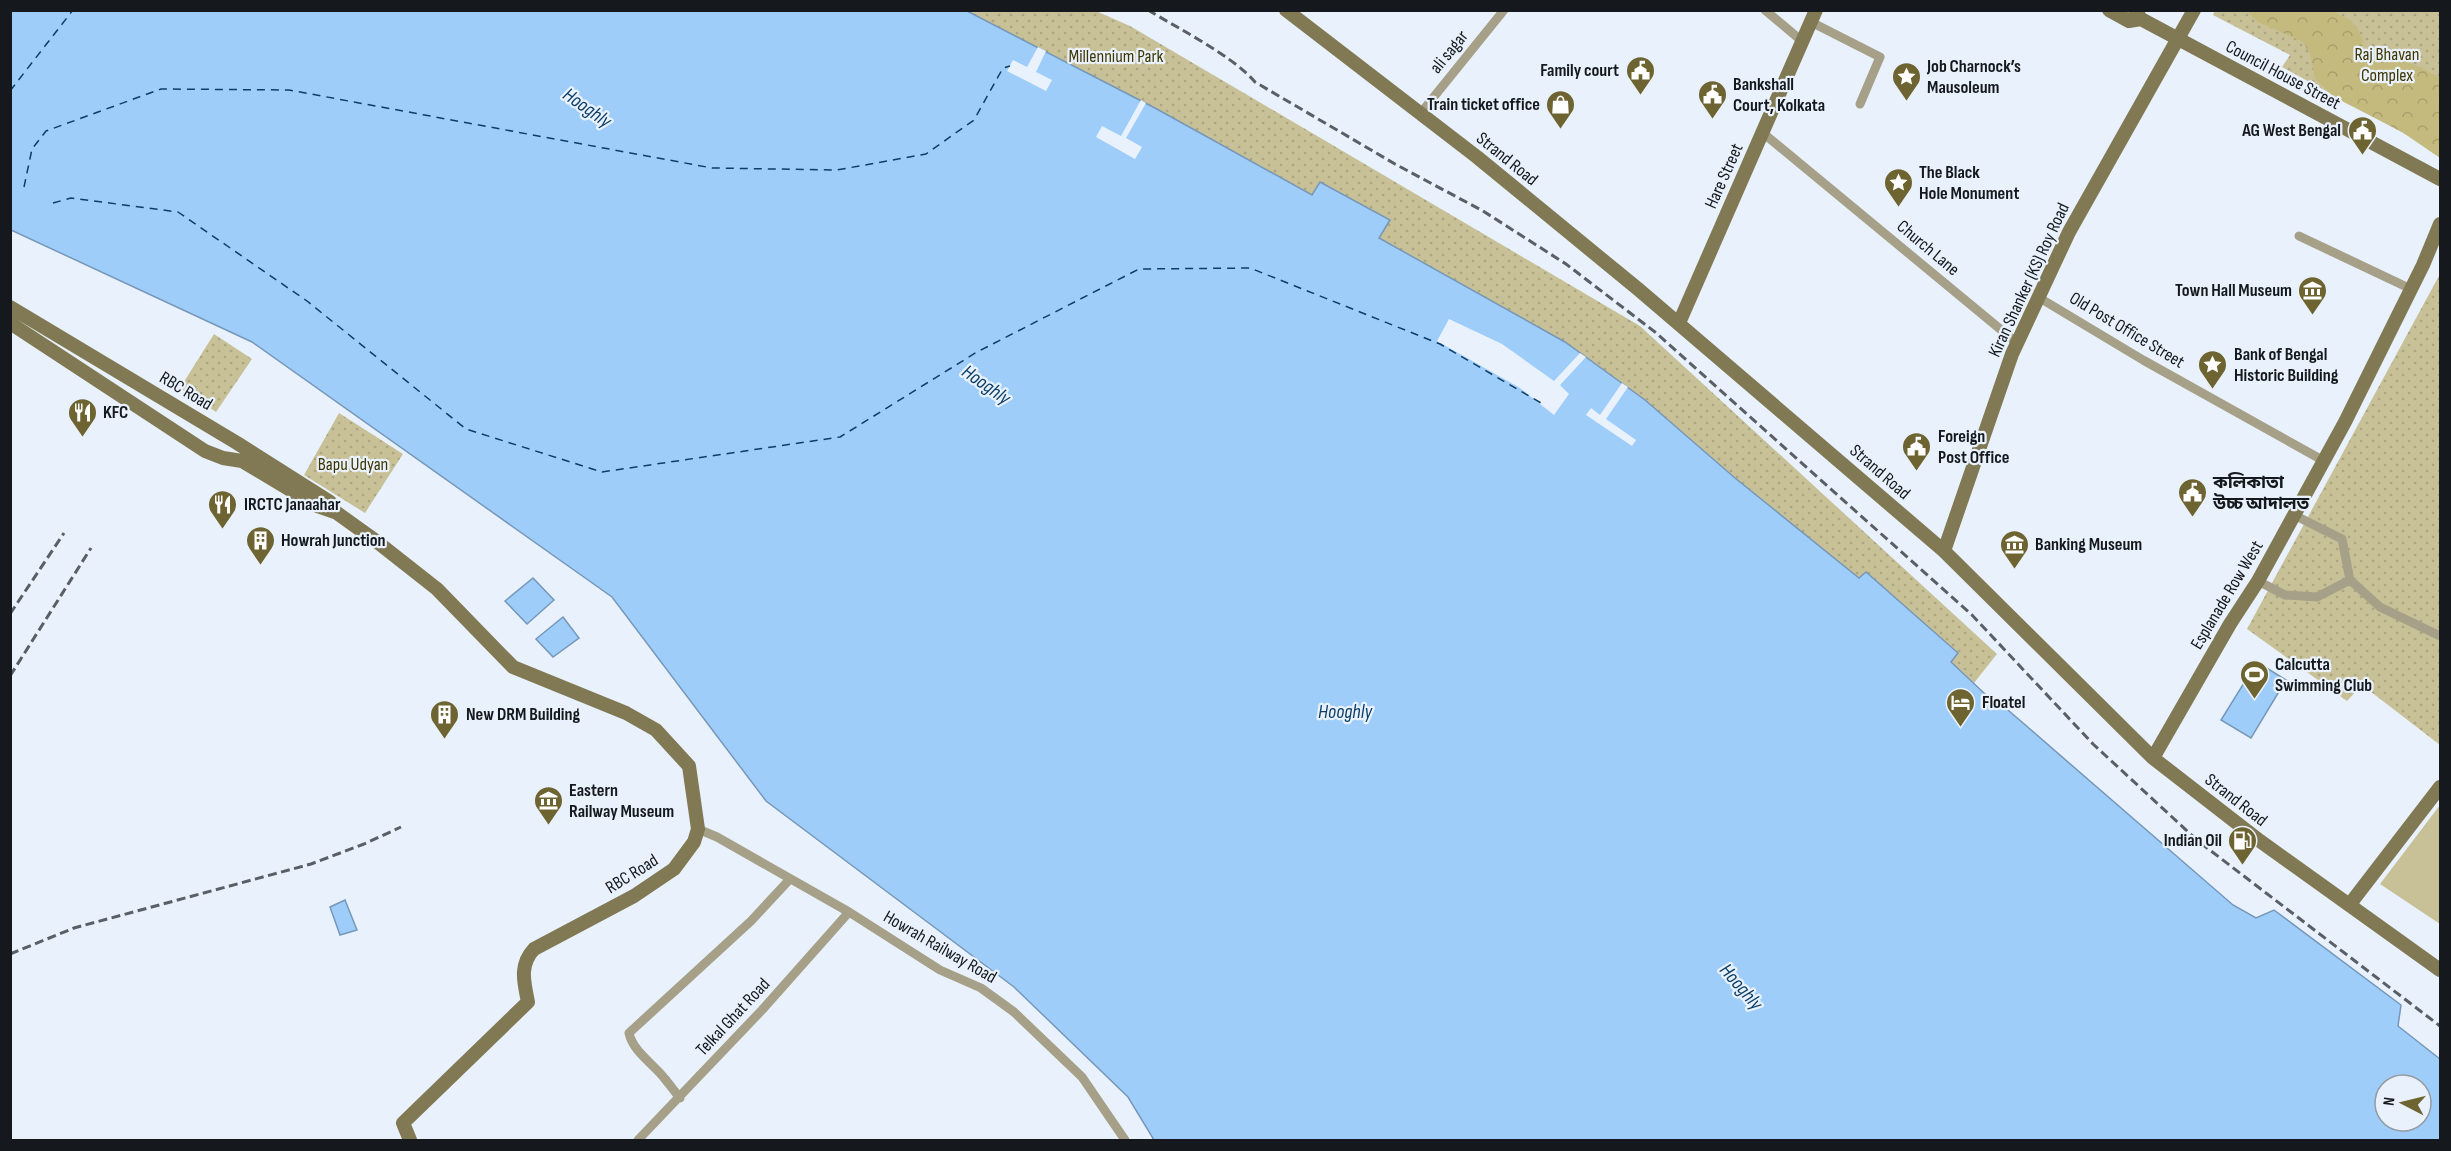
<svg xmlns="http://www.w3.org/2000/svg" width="2451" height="1151" font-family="'Sofia Sans Condensed','Noto Sans Bengali',sans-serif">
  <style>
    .grass { fill: url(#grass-dots) }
    .forest { fill: url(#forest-crowns) }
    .garden { fill: #c8c197 }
    .water { fill: #9fcdfa; stroke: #7697b8; stroke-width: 1.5; fill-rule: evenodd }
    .pier { fill: #e9f2fc }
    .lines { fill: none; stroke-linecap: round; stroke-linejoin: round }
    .ferry { stroke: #0c3e68; stroke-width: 1.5; stroke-dasharray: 8 6; stroke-linecap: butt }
    .street { stroke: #a5a087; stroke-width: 9 }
    .secondary { stroke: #807954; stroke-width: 14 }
    .rail { stroke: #595f65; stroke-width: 3; stroke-dasharray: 9 4.5; stroke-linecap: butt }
    .labels { text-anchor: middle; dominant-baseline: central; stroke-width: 4.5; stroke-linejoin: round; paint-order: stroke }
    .street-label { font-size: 18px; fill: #15191d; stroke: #e9f2fc }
    .park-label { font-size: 18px; fill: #3e3502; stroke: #e9f2fc }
    .poi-label { font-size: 18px; font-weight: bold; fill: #15191d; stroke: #e9f2fc; text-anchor: start }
    .water-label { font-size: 20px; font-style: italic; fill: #0c3e68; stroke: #e9f2fc }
  </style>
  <defs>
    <pattern id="grass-dots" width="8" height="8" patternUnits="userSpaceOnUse" patternTransform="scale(1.5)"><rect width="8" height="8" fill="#c8c197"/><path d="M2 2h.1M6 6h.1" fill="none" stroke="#aba582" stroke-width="1.8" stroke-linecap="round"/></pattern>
    <pattern id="forest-crowns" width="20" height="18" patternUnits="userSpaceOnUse" patternTransform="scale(1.5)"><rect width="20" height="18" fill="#c5ba7e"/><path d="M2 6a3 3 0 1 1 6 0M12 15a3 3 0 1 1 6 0" fill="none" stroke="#a89f6c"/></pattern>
  </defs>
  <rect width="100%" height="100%" fill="#e9f2fc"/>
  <!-- grass -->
  <path class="grass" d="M2215,10L2440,11V153L2282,67L2290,55L2213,15Z
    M961,11H1096L1130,26L1640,326L1997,654L1974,683L1950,662L1958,653L1866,572L1859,578L1586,357Z
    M2440,274V745L2362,685L2347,701L2247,629Z
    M214,334L252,359L216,412L180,388Z
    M339,413L403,454L365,513L304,475Z"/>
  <!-- forest -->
  <path class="forest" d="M2247,11H2332L2350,20L2358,29L2363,40L2360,52L2366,63C2398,55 2413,63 2440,78V158L2402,132L2334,97L2315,79L2310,54L2303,42L2258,22Z"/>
  <!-- garden -->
  <path class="garden" d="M2440,805V924L2380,884Z"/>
  <!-- water -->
  <path class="water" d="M11,11H967L1155,108L1312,195L1320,182L1390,220L1379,238L1565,342L1645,400L1735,478L1859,578L1866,572L1958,653L1951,662L1985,694L2001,704L2233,905L2256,918L2274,910L2401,1005L2398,1026L2440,1059V1140H1154L1128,1097L1014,987L766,801L612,597L252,342L11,230ZM2385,1085H2421V1121H2385Z
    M533,578L554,600L527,624L505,601Z
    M563,617L579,638L553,657L536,639Z
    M2257,662L2286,680L2251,738L2221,720Z
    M345,900L357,930L340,935L330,907Z"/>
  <!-- pier -->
  <path class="pier" d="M1038,47L1046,51L1036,72L1052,80L1046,91L1007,71L1013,60L1027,67Z
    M1141,100L1146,103L1126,138L1142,147L1135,159L1096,137L1102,126L1121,136Z
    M1449,319L1502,344L1554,381L1580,353L1586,357L1560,385L1569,394L1554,415L1520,388L1437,341Z
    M1622,383L1628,387L1606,419L1636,440L1632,446L1586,415L1591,408L1600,415Z"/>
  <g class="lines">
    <!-- ferry -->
    <path class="ferry" d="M10,91L73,10
      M24,187L32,149L46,131L161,89L289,90L712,168L837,170L926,154L974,120L1003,68L1010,66
      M53,203L71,198L178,212L307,301L466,429L602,472L840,437L977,352L1139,269L1250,268L1440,344L1541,403"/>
    <!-- street -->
    <path class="street" d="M1765,10L1803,42
      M1811,22L1880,57L1860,104
      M1420,114L1504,10
      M1763,133L2017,343
      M2299,236L2411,289
      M2038,297L2143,360L2324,461
      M2294,515L2342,539L2350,580L2380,607L2440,636
      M2258,581L2285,595L2317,597L2350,580
      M698,829L717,837L849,912L940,970L981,988L1014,1012L1082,1077L1125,1140
      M680,1098C675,1092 670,1085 665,1079C654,1064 633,1052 629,1033L751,921L790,879
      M638,1140L762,1010L849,912"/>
    <!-- secondary -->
    <path class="secondary" d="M1286,10L1477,157L1638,289L1944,551L2153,758L2260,841L2440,970
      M2109,10L2129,21L2141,19
      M2135,10L2141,19L2440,179
      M10,307L237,443L330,502L335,512
      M10,323L205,451L223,458L242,461L317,506L337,513L376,541L437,589L513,667L626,713L656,730L689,766L698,829L694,842L674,869L634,896L534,949C519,965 524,982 528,1002L403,1123L410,1140
      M1679,323L1816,10
      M1944,551L2012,354L2069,232L2194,10
      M2153,758L2230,624L2258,581L2345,422L2423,265L2440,224
      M2350,904L2440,787"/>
    <!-- rail -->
    <path class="rail" d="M1148,10C1179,29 1233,56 1255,82L1395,164L1483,211L1566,264L1655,332L1972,615L2093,744L2198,841L2440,1026
      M10,614L64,533
      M10,676L91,548
      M10,954L74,928L311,864L364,844L401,827"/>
  </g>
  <!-- icons -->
  <defs>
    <symbol id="civic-pin" viewBox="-11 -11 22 30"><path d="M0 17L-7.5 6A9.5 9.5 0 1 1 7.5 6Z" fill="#6e6431" stroke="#e9f2fc"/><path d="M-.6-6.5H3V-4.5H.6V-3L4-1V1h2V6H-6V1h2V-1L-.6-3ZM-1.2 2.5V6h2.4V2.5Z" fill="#fff"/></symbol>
    <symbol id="sight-pin" viewBox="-11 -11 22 30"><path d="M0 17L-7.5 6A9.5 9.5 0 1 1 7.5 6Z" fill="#6e6431" stroke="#e9f2fc"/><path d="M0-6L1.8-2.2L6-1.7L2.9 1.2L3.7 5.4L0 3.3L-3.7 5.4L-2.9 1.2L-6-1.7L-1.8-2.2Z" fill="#fff"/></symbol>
    <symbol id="shop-pin" viewBox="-11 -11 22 30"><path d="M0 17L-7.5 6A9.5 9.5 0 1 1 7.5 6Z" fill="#6e6431" stroke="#e9f2fc"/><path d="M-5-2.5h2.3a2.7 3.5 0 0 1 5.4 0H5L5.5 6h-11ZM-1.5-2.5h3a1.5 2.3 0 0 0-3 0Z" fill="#fff"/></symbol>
    <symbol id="museum-pin" viewBox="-11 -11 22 30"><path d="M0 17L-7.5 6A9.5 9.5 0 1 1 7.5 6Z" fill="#6e6431" stroke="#e9f2fc"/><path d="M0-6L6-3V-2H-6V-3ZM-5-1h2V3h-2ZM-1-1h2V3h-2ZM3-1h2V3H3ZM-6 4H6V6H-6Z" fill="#fff"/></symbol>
    <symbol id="restaurant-pin" viewBox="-11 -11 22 30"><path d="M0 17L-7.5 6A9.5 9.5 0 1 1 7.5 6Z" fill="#6e6431" stroke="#e9f2fc"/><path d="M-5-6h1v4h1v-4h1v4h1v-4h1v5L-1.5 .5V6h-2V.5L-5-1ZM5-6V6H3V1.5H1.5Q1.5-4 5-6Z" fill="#fff"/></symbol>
    <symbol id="building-pin" viewBox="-11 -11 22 30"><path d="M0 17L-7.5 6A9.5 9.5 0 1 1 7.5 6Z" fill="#6e6431" stroke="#e9f2fc"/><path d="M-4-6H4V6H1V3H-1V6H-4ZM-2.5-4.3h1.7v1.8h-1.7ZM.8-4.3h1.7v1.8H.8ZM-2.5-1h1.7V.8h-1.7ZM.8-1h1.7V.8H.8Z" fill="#fff"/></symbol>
    <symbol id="stadium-pin" viewBox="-11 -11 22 30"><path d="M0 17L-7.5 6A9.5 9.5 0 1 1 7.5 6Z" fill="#6e6431" stroke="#e9f2fc"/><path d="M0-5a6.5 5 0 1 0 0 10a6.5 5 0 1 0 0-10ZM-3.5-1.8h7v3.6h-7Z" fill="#fff"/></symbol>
    <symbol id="hotel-pin" viewBox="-11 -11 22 30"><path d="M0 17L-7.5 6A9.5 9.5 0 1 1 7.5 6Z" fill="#6e6431" stroke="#e9f2fc"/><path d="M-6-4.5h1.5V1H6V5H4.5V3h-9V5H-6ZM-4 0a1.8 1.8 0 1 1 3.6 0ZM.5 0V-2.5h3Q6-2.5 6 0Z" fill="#fff"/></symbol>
    <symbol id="fuel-pin" viewBox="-11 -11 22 30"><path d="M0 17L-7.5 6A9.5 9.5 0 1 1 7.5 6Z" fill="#6e6431" stroke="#e9f2fc"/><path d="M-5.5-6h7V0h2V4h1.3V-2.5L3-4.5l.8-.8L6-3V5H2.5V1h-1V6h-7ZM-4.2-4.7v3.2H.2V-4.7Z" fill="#fff"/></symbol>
  </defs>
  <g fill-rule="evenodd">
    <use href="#civic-pin" x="1624" y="54" width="33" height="45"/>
    <use href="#sight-pin" x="1890" y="60" width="33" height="45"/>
    <use href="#civic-pin" x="1696" y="78" width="33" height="45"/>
    <use href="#shop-pin" x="1544" y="88" width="33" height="45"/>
    <use href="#civic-pin" x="2346" y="114" width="33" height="45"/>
    <use href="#sight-pin" x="1882" y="166" width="33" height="45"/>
    <use href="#museum-pin" x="2296" y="274" width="33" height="45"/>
    <use href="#sight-pin" x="2196" y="348" width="33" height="45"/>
    <use href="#restaurant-pin" x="66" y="396" width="33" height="45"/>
    <use href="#civic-pin" x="1900" y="430" width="33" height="45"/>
    <use href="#civic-pin" x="2176" y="476" width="33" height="45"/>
    <use href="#restaurant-pin" x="206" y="488" width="33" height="45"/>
    <use href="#building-pin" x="244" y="524" width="33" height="45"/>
    <use href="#museum-pin" x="1998" y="528" width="33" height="45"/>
    <use href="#stadium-pin" x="2238" y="658" width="33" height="45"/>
    <use href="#hotel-pin" x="1944" y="686" width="33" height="45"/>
    <use href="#building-pin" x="428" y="698" width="33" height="45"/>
    <use href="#museum-pin" x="532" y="784" width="33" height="45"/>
    <use href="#fuel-pin" x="2226" y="824" width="33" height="45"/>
  </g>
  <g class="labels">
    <!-- street labels -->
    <g class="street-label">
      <text transform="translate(1449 52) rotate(-51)">ali sagar</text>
      <text transform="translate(2283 75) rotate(28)">Council House Street</text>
      <text transform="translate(1507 159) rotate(39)">Strand Road</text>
      <text transform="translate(1724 176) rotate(-66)">Hare Street</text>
      <text transform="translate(1928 248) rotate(40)">Church Lane</text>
      <text transform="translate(2029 280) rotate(-65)">Kiran Shanker (KS) Roy Road</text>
      <text transform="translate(2127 330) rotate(31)">Old Post Office Street</text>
      <text transform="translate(186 391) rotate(31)">RBC Road</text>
      <text transform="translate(1880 472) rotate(41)">Strand Road</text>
      <text transform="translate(2227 595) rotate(-59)">Esplanade Row West</text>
      <text transform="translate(2236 800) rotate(38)">Strand Road</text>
      <text transform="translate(632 874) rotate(-32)">RBC Road</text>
      <text transform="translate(940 947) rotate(30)">Howrah Railway Road</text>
      <text transform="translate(733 1017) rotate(-47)">Telkal Ghat Road</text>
    </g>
    <!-- park labels -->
    <g class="park-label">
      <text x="2387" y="54">Raj Bhavan<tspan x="2387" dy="21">Complex</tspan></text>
      <text x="1116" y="56">Millennium Park</text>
      <text x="353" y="464">Bapu Udyan</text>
    </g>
    <!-- poi labels -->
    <g class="poi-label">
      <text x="1927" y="66">Job Charnock’s<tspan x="1927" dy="21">Mausoleum</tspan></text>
      <text x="1619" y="70" text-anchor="end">Family court</text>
      <text x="1733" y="84">Bankshall<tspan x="1733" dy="21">Court, Kolkata</tspan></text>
      <text x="1540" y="104" text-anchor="end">Train ticket office</text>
      <text x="2341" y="130" text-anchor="end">AG West Bengal</text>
      <text x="1919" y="172">The Black<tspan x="1919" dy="21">Hole Monument</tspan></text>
      <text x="2292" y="290" text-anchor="end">Town Hall Museum</text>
      <text x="2234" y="354">Bank of Bengal<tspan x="2234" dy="21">Historic Building</tspan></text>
      <text x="103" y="412">KFC</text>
      <text x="1938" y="436">Foreign<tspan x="1938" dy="21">Post Office</tspan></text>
      <text x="2213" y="482">কলিকাতা<tspan x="2213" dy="21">উচ্চ আদালত</tspan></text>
      <text x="244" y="504">IRCTC Janaahar</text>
      <text x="281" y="540">Howrah Junction</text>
      <text x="2035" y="544">Banking Museum</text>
      <text x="2275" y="664">Calcutta<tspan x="2275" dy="21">Swimming Club</tspan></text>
      <text x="1982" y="702">Floatel</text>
      <text x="466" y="714">New DRM Building</text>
      <text x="569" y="790">Eastern<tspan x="569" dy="21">Railway Museum</tspan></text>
      <text x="2222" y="840" text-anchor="end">Indian Oil</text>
    </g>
    <!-- water labels -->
    <g class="water-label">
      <text transform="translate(587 108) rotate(35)">Hooghly</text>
      <text transform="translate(986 385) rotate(35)">Hooghly</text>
      <text x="1345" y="712">Hooghly</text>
      <text transform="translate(1741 987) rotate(49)">Hooghly</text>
    </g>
  </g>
  <!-- border -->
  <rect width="2451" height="1151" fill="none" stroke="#15191d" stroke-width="24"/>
  <!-- north arrow -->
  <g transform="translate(2403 1103) rotate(277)"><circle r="28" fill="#e9f2fc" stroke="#949ba3" stroke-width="1.5"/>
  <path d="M0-4.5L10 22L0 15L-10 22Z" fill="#6e6431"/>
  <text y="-9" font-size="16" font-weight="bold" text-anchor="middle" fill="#15191d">N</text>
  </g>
</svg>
